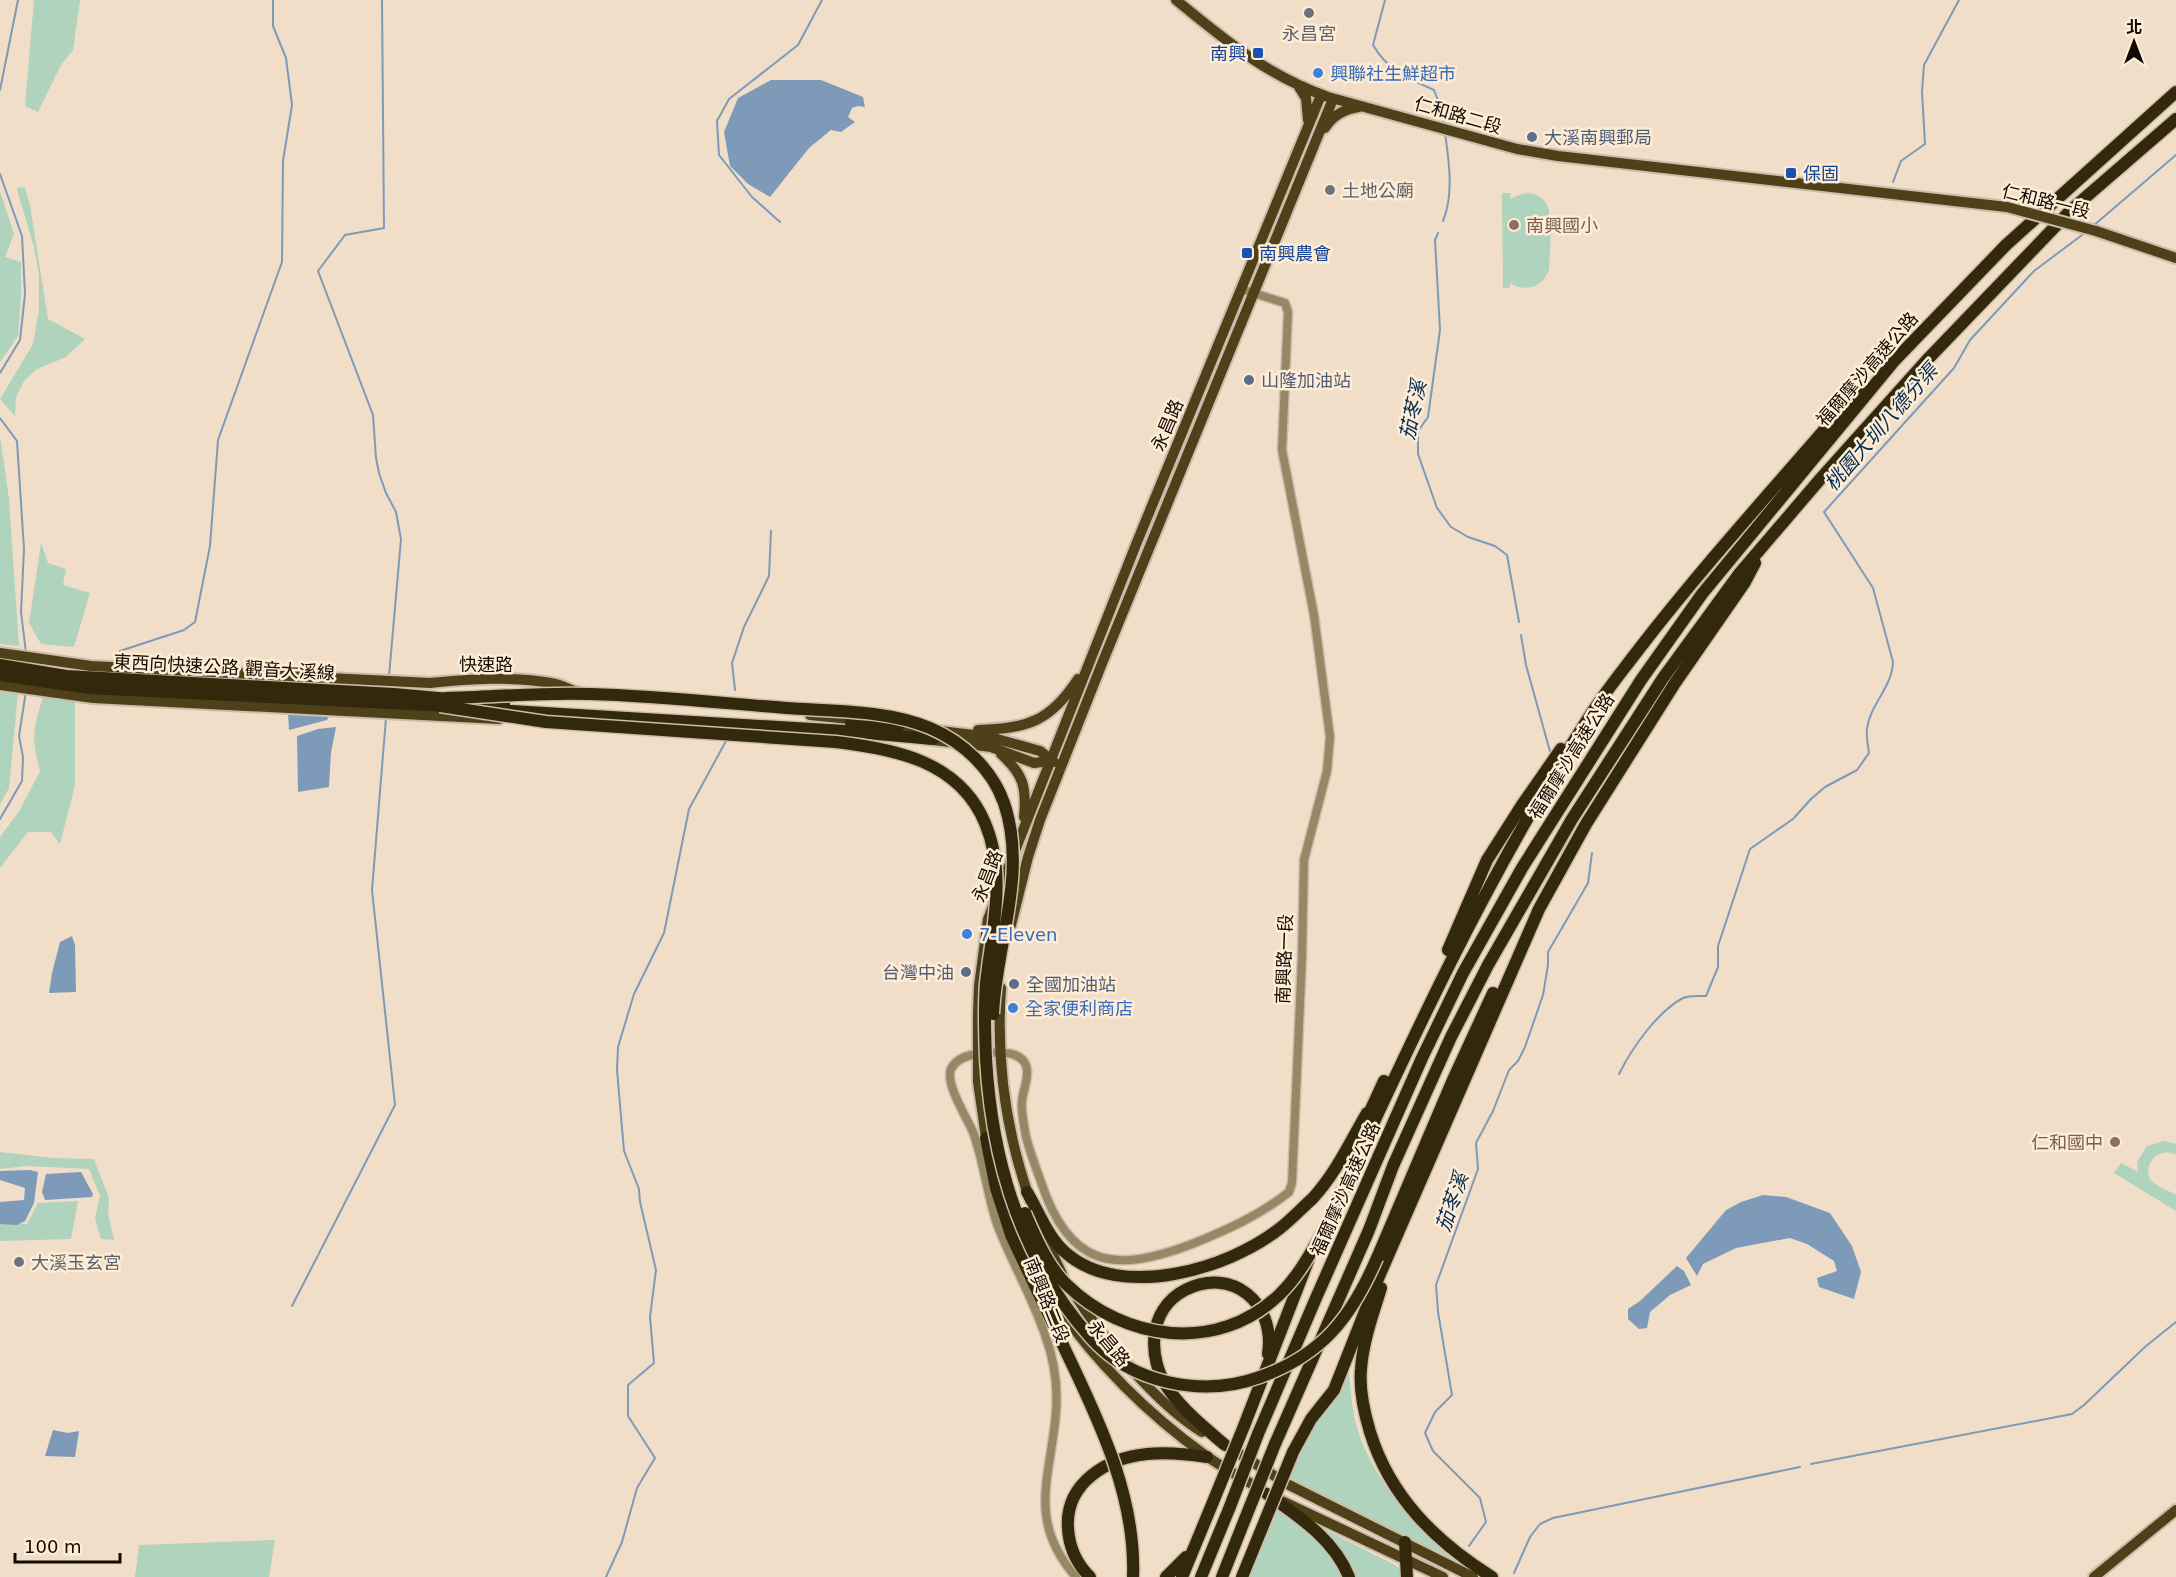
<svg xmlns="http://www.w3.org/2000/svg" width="2176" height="1577" font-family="'DejaVu Sans','Noto Sans TC',sans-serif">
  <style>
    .green { fill: #afd3bc }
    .water { fill: #7e9ab9 }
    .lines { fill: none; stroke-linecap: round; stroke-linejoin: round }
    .stream { stroke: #7e9ab9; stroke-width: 2 }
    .minor-casing { stroke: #cdbca9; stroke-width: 11 }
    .major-casing { stroke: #cdbca9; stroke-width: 14 }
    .highway-casing { stroke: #cdbca9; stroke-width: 15 }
    .minor { stroke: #958864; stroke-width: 8 }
    .major { stroke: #4e4018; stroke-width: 10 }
    .highway { stroke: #32280b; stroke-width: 12 }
    .major-bridge-casing { stroke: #cdbca9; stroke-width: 14; stroke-linecap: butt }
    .highway-bridge-casing { stroke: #cdbca9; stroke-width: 15; stroke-linecap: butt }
    .major-bridge { stroke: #4e4018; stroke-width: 10 }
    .highway-bridge { stroke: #32280b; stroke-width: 12 }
    .worship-dot { fill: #6b7280; stroke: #feecd5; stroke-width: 2 }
    .transit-dot { fill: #1a4fb4; stroke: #feecd5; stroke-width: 2 }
    .shop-dot { fill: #3f7fe0; stroke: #feecd5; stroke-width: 2 }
    .service-dot { fill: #5c6f8a; stroke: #feecd5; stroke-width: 2 }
    .education-dot { fill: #8d6e63; stroke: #feecd5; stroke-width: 2 }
    .labels { text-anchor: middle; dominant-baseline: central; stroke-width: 5; stroke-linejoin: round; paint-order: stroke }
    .worship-label { font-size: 18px; fill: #5b616d; stroke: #feecd5; text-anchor: start }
    .transit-label { font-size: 18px; fill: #164399; stroke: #feecd5; text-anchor: start }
    .shop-label { font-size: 18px; fill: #366cbe; stroke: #feecd5; text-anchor: start }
    .street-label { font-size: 18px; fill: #100a04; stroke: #feecd5 }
    .service-label { font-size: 18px; fill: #4e5e75; stroke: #feecd5; text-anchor: start }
    .education-label { font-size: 18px; fill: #785e54; stroke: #feecd5; text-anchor: start }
    .water-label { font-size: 20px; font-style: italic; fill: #002b53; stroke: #feecd5 }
  </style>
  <rect width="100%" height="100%" fill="#f1dec8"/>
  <!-- green -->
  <path class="green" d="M34,0H80L73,50L61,65L38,112L25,106Z
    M18,187L25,188L30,205L48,319L85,339L66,357L37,369L24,381L16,397L15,416L0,399L33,344L39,308V275L34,247L17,190Z
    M0,191L14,234L5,257L21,262V299L18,336L0,362Z
    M1502,193H1510L1511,199C1524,190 1541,191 1548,207C1552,217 1550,257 1549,270C1542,287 1526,293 1510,283V288H1503Z
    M0,436L9,499L19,646L0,644Z
    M41,543L48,563L66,569L63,585L90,593L74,647L41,644L29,623Z
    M0,692L18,693L9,788L0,804Z
    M43,697L75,699V785L60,844L51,832H28L0,868V837L20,810L40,771C31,737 33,730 43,697Z
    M2164,1141L2176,1144V1155C2157,1145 2142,1168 2151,1180C2156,1186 2169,1191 2176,1195V1211L2114,1173L2121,1163L2138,1172L2137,1162L2147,1146Z
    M0,1152L53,1158L94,1159L109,1198L108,1213L114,1240L101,1239L95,1219L100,1196L89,1169L27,1166L0,1169Z
    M78,1201L71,1239L0,1241V1222L27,1224L38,1203Z
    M1349,1372C1351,1392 1352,1412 1358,1431C1376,1485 1416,1526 1458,1562L1308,1488L1290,1477L1311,1428L1334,1401Z
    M1276,1509C1307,1527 1327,1544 1342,1577H1248Z
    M1326,1530L1395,1565L1400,1569L1401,1577H1355L1345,1556L1325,1532Z
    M275,1540L269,1577H135L139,1545Z"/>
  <!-- water -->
  <path class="water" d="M771,80H821L863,97L865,107L858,106L852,108L848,117L855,122L841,132L831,130L809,148L770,197L748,184L730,166L724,132L738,98Z
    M288,712L329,716L327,720L289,730Z
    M336,727L331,752L329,787L298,792L297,736L318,729Z
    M72,936L75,945L76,992L49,993L52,973L60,942Z
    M30,1170L38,1172L34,1203L25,1221L17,1225L0,1224V1202L24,1200L25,1188L0,1180V1171Z
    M81,1172L93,1194L92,1197L45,1200L42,1192L46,1174Z
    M1763,1195L1786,1197L1830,1213L1852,1246L1861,1272L1854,1299L1819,1287L1817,1278L1837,1271L1834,1261L1807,1244L1790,1238L1736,1248L1703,1264L1697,1276L1686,1258L1726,1210L1741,1202Z
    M1677,1266L1684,1271L1691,1285L1670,1295L1650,1312L1647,1328L1639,1329L1628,1319V1309L1640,1301Z
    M53,1430L68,1433L79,1431L75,1457L45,1456Z"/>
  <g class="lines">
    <!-- stream -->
    <path class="stream" d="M382,0L384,228L345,235L318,271L373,415L376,458L379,473L386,493L396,512L401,539L389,676
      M1385,0L1373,45C1388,71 1408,78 1434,90L1442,111L1444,125
      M0,90L18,0
      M0,174L22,236L25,294L20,340L0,373
      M1893,182L1901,161L1925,144L1922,92L1924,65L1959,0
      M1443,221C1454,194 1449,162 1445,133
      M780,222L752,197L719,155L717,121L729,99L798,45L822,0
      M2093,226L2176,155
      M1438,233L1435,240L1440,330L1428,417L1418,431V454L1437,508L1451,527L1468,537L1495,546L1507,555L1519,622
      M0,418L17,441L24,549L21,612L26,653
      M1521,635L1526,665L1551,755
      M120,651L184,630L195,622L210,546L218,440L282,262L283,161L292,105L286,58L273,26V0
      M735,690L732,663L744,627L769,576L771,531
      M0,819L22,781L23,757L19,736L26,691
      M1619,1074C1632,1048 1657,1012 1683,998C1689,995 1699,996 1706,996L1718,967V946L1750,849L1793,819L1811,799L1825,787L1857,770L1869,753C1868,745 1866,737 1867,729C1870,704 1892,688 1893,662L1873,588L1824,512L1954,368L1970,340L2034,271L2086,232
      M292,1306L395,1105L372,890L386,718
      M1811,1464L2072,1414L2084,1405L2146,1346L2176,1322
      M1469,1546L1486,1522L1480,1498L1433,1451L1425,1433L1435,1412L1452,1395L1438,1312L1436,1285L1478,1169L1476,1143L1493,1111L1509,1070L1518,1061L1525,1047L1543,995L1548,965V952L1588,883L1592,853
      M1514,1573L1530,1537L1540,1524L1553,1518L1800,1467
      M606,1577L622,1542L637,1488L655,1458L628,1416V1385L654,1363L650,1317L656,1270L640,1202L639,1189L624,1151L617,1070L618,1047L634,994L664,933L689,809L726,741"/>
    <defs>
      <path id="minor" d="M1076,1577C1026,1520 1051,1477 1056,1412C1058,1386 1054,1359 1045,1335C1032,1296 1011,1261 997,1224C987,1194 984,1162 973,1132C967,1118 945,1084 951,1069C959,1052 989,1052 1004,1053C1014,1053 1026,1058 1027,1070C1028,1080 1023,1091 1022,1101C1021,1113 1024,1125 1026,1137C1030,1152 1036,1168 1041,1182C1069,1267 1114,1274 1192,1244C1227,1230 1260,1215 1289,1192L1292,1183L1302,957L1304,860L1327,771L1330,737L1314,615L1282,450L1288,312L1285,303L1241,289"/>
      <path id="major" d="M1176,0C1226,41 1266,75 1328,97L1517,149L1558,156L2007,207
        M1299,87L1306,98L1308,120
        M1325,128C1333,115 1344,109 1359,107
        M2096,231L2176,258
        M0,653L91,666L430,683C469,679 512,676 551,683C560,684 568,689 577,692
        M0,685L93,698L499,719
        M810,715L860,720
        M890,725L990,737L1040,751L1054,762
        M978,730C1028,728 1050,722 1078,679
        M925,739L991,747L1034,763L1050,761
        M1001,754C1023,774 1027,787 1024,817
        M1011,925L1028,857L1040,820L1103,661L1333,99
        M1001,988C996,1059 1006,1132 1030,1200
        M987,1144L978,1082V1014L979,986L988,919L1137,542L1321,95
        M1007,1208C1022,1241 1036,1276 1057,1306C1097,1363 1148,1414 1205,1455C1223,1468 1244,1479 1263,1491
        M1037,1220L1062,1274
        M1073,1292C1103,1339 1155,1403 1202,1432
        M1229,1447L1287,1484L1473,1577
        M1282,1501L1443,1577
        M2094,1577L2176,1510"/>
      <path id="highway" d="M0,665L66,676L394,694L504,704
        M0,675L89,688L450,706
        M495,710L845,731L933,739
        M851,723L898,727
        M1448,950L1487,860L1522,805L1561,749
        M1366,1120L1384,1081
        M986,1138L996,1188L1011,1235L1070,1360
        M1027,1192C1039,1212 1048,1238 1066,1253C1121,1301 1228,1269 1279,1229C1291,1220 1302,1208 1313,1198C1336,1173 1350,1142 1367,1113
        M1325,1228C1404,1056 1482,884 1584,725C1600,698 1620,674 1639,649C1704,565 1776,486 1846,405L1861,391
        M1377,1258L1452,1082L1493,993
        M1381,1288C1373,1314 1363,1341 1361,1369C1359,1390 1364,1412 1370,1432C1390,1497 1436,1542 1492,1577
        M1244,1426L1308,1261
        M1258,1434L1316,1298L1422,1058L1463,973L1522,868L1641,680L1702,594L1895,360L2006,245L2176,92
        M1275,1444L1369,1230L1393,1166L1451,1037L1488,965L1572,819L1663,678L1739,574L1822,477L1926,361L2072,209L2176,119
        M1225,1445C1205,1428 1184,1411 1169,1390C1147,1359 1147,1310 1185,1290C1232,1266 1276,1303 1268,1354
        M1293,1452L1311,1419L1334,1390L1377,1281L1539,909L1586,824L1675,683L1745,582L1755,563
        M1267,1494C1299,1517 1334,1539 1349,1577
        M1405,1542L1407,1577
        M1090,1577C1076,1563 1069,1548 1068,1528C1065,1483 1107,1458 1147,1454C1167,1452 1187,1454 1207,1457
        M1166,1577L1186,1557
        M1182,1577L1213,1502
        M1201,1577L1229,1509
        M1222,1577L1245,1519
        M1242,1577L1262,1528"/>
    </defs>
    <!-- minor casing -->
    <use href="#minor" class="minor-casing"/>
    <!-- major casing -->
    <use href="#major" class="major-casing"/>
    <!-- highway casing -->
    <use href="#highway" class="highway-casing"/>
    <!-- minor -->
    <use href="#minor" class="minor"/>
    <!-- major -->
    <use href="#major" class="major"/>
    <!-- highway -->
    <use href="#highway" class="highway"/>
    <defs>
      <path id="major-bridge" d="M2007,207L2096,231"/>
      <path id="highway-bridge" d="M446,698C494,697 543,692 591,694C656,696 721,703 786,708C831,711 888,710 930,728C963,742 992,769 1004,803C1028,873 996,944 993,1014
        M440,706L546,722L836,742C895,749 959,761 985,823C1007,875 992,930 986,983C984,1008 985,1034 986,1059C992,1161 1021,1260 1091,1338C1131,1383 1202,1398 1260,1377C1322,1355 1351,1318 1377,1258
        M1025,1213C1036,1238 1047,1265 1066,1284C1124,1341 1217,1354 1279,1295C1299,1276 1311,1252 1325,1228
        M1070,1360C1102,1427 1136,1500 1133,1577
        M1213,1502L1244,1426
        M1229,1509L1258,1434
        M1245,1519L1275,1444
        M1262,1528L1293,1452"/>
    </defs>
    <!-- major-bridge casing -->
    <use href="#major-bridge" class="major-bridge-casing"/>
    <!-- highway-bridge casing -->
    <use href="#highway-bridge" class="highway-bridge-casing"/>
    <!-- major-bridge -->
    <use href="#major-bridge" class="major-bridge"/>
    <!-- highway-bridge -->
    <use href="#highway-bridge" class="highway-bridge"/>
  </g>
  <!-- markers -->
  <g class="worship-dot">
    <circle cx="1309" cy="13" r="6"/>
    <circle cx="1330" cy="190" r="6"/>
    <circle cx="19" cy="1262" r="6"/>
  </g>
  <g class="transit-dot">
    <rect x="1252" y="47" width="12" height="12" rx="3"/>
    <rect x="1785" y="167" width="12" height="12" rx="3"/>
    <rect x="1241" y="247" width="12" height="12" rx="3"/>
  </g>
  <g class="shop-dot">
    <circle cx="1318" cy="73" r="6"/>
    <circle cx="967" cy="934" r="6"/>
    <circle cx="1013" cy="1008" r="6"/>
  </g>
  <g class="service-dot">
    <circle cx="1532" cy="137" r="6"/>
    <circle cx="1249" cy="380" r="6"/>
    <circle cx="966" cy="972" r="6"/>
    <circle cx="1014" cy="984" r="6"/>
  </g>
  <g class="education-dot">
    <circle cx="1514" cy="225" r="6"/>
    <circle cx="2115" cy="1142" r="6"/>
  </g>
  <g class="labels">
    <!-- worship labels -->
    <g class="worship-label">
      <text x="1309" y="33" text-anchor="middle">永昌宮</text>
      <text x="1342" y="190">土地公廟</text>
      <text x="31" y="1262">大溪玉玄宮</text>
    </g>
    <!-- transit labels -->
    <g class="transit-label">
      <text x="1246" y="53" text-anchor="end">南興</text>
      <text x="1803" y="173">保固</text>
      <text x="1259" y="253">南興農會</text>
    </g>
    <!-- shop labels -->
    <g class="shop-label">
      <text x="1330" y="73">興聯社生鮮超市</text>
      <text x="979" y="934">7-Eleven</text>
      <text x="1025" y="1008">全家便利商店</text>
    </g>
    <!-- street labels -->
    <g class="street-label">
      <text transform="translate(1458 115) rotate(16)">仁和路二段</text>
      <text transform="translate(2046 201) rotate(14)">仁和路一段</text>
      <text transform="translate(1867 369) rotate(-49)">福爾摩沙高速公路</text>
      <text transform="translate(1167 425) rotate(-67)">永昌路</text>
      <text x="486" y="664">快速路</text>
      <text transform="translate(224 667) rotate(3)">東西向快速公路 觀音大溪線</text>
      <text transform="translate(1571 756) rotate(-58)">福爾摩沙高速公路</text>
      <text transform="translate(987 876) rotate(-69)">永昌路</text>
      <text transform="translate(1284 959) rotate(-88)">南興路一段</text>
      <text transform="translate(1345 1189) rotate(-66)">福爾摩沙高速公路</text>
      <text transform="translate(1047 1300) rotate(68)">南興路二段</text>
      <text transform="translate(1109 1343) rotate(50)">永昌路</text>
    </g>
    <!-- service labels -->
    <g class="service-label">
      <text x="1544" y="137">大溪南興郵局</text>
      <text x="1261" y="380">山隆加油站</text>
      <text x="954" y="972" text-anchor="end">台灣中油</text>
      <text x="1026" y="984">全國加油站</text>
    </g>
    <!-- education labels -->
    <g class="education-label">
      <text x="1526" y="225">南興國小</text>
      <text x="2103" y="1142" text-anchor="end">仁和國中</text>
    </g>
    <!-- water labels -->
    <g class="water-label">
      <text transform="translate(1413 410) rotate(-78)">茄苳溪</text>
      <text transform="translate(1881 427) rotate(-49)">桃園大圳八德分渠</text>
      <text transform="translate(1452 1202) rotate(-71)">茄苳溪</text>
    </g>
  </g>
  <!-- north arrow -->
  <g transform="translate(2134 42)" stroke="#feecd5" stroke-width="4.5" paint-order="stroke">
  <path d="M0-4.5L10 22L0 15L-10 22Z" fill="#100a04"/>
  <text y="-9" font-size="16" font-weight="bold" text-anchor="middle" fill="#100a04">北</text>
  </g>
  <!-- scale -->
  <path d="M15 1553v9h105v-9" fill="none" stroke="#100a04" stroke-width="3"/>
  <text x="24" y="1553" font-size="18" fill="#100a04" stroke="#feecd5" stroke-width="4.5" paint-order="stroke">100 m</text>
</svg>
